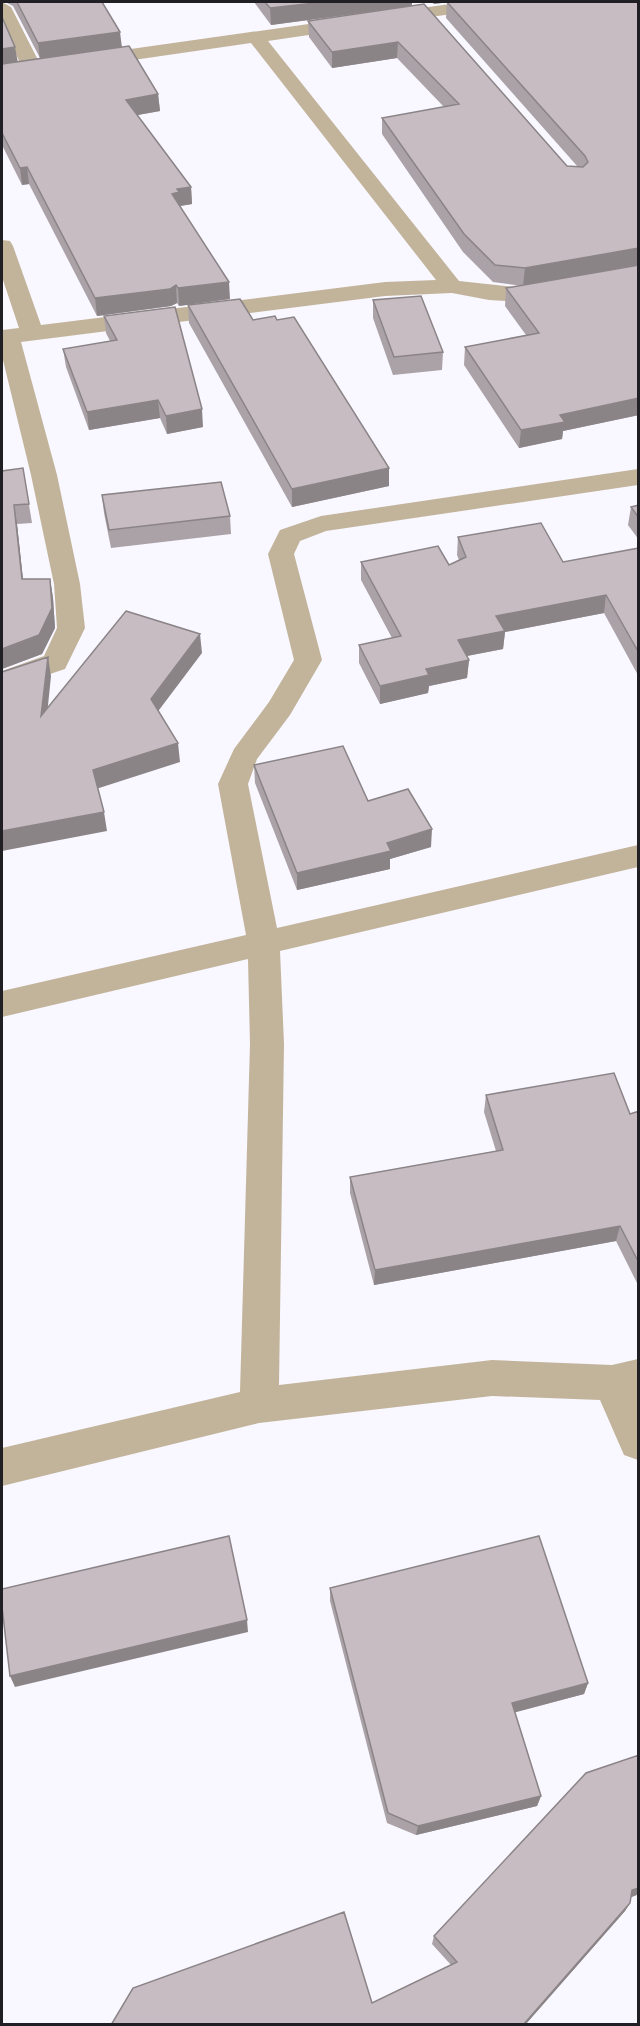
<svg xmlns="http://www.w3.org/2000/svg" width="640" height="2026" font-family="'Fira Sans',sans-serif">
  <style>
    .lines { fill: none; stroke-linecap: round; stroke-linejoin: round }
    .street { fill: #c2b49b; fill-rule: evenodd }
    .wall { fill: #aaa2a6 }
    .shaded-wall { fill: #8b8487 }
    .building { fill: #c6bcc1; stroke: #8b8487; stroke-width: 1.5 }
  </style>
  <rect width="100%" height="100%" fill="#f9f7ff"/>
  <g class="lines">
    <!-- street -->
    <path class="street" d="M2,2L11,7L39,62L464,2H508L505,6L499,7L268,41L459,281L523,288L638,267V280L523,302L489,300L452,293L385,296L21,342L57,475L80,584L85,628L65,669L2,690V671L44,656L57,628L54,584L31,475L2,356V330L19,328L2,277V240L10,241L13,246L41,325L385,282L436,280L251,43L2,79V67L21,65L2,24Z
      M638,469V485L326,531L300,541L294,554L322,660L290,715L257,759L248,784L277,928L638,845V867L280,951L284,1044L279,1385L492,1360L612,1365L638,1359V1460L624,1455L600,1400L492,1396L259,1423L2,1486V1448L240,1392L250,1044L248,959L2,1017V991L246,935L218,784L234,749L269,702L294,660L268,554L280,530L321,516Z"/>
  </g>
  <!-- wall -->
  <path class="wall" d="M5,2H102L122,47L158,94L160,111L137,115L191,187L192,204L180,206L230,299L179,306L177,303L171,306L97,316L29,184L22,185L2,145V17L17,62L40,58L13,6Z
    M254,2H412V6L567,166L578,167L446,18L447,2L434,4L431,2H639V415L563,431L562,439L519,448L464,365L465,347L526,335L505,306L506,288L522,286L493,282L463,252L382,134V118L444,107L397,58L332,68L309,37L308,21L393,9L271,25Z
    M373,300L443,352L442,370L393,375L373,318Z
    M188,305L253,320L389,486L292,507L189,323Z
    M104,316L203,427L167,434L160,418L89,430L66,367L63,349L110,341L106,333Z
    M23,468L32,523L17,524L23,579H50L53,598L55,628L42,654L2,669V471Z
    M102,495L230,516L231,534L111,548L104,513Z
    M639,505V540L628,525L631,507Z
    M458,537L563,562L639,548V677L604,613L505,632L503,649L467,656L469,660L467,678L429,686L428,693L380,704L359,663V645L392,638L361,580V562L449,565L459,560L457,555Z
    M254,765L368,801L431,847L390,859V869L297,890L255,783Z
    M486,1095L630,1114L639,1111V1287L616,1241L374,1285L350,1193V1177L496,1151L484,1112Z
    M330,1588L588,1683L584,1694L515,1712L541,1796L537,1806L416,1835L387,1823L330,1601Z
    M639,1755V1894L631,1897L630,1903L625,1911L525,2025H111L372,2003L451,1965L432,1944L434,1936Z"/>
  <!-- shaded-wall -->
  <path class="shaded-wall" d="M324,2H412V6L271,25L270,8Z
    M434,2H450L434,4Z
    M120,32L122,48L40,60L38,43Z
    M398,42L397,58L332,68V52Z
    M15,47L18,63L2,65V49Z
    M158,94L160,111L127,117L126,100Z
    M27,167L29,184L22,185L20,168Z
    M191,187L192,204L180,206L172,194L177,189Z
    M639,248L638,265L523,286L525,268Z
    M229,282L230,299L179,306L178,288Z
    M176,285L177,303L171,306L97,316L95,298Z
    M639,398V415L563,431L562,439L519,448L521,430L560,415Z
    M158,400L160,418L89,430L87,412Z
    M202,409L203,427L167,434L166,416Z
    M389,468V486L292,507V489Z
    M14,505L17,524L25,598L22,579Z
    M50,579L53,598L55,628L42,654L2,669V649Z
    M606,595L604,613L505,632L503,649L456,658L458,640L496,616Z
    M200,634L202,653L153,718L151,699Z
    M48,657L51,676L45,735L41,716Z
    M469,660L467,678L429,686L428,693L380,704V686L426,669Z
    M178,743L180,762L96,789L93,770Z
    M104,812L107,831L2,851V831Z
    M432,829L431,847L390,859V869L297,890V873Z
    M620,1226L616,1241L374,1285L375,1270Z
    M247,1620L248,1632L15,1687L10,1676Z
    M588,1683L584,1694L509,1714L512,1703Z
    M541,1796L537,1806L416,1835L418,1826Z
    M639,1888V1894L627,1899L632,1890Z
    M630,1903L625,1911L525,2025H523Z"/>
  <!-- building -->
  <path class="building" d="M17,2H102L120,32L38,43Z
    M265,2H324L270,8Z
    M447,2H639V248L525,268L495,265L464,234L382,118L459,104L398,42L332,52L308,21L424,4L567,166L583,167L588,162L585,156Z
    M2,17L15,47L2,49Z
    M129,46L158,94L126,100L191,187L177,189L179,192L172,194L229,282L178,288L176,285L170,289L95,298L27,167L20,168L2,133V64Z
    M639,265V398L560,415L565,422L521,430L465,347L539,333L506,288Z
    M421,296L443,352L394,357L373,300Z
    M240,299L253,320L275,316L277,320L294,317L389,468L292,489L188,305Z
    M175,307L202,409L166,416L158,400L87,412L63,349L117,340L104,316Z
    M23,468L29,504L14,505L22,579H50L52,608L39,635L2,649V471Z
    M221,482L230,516L109,530L102,495Z
    M639,505V518L631,507Z
    M541,523L563,562L639,548V653L606,595L496,616L505,631L458,640L469,660L426,669L429,675L380,686L359,645L401,636L361,562L438,546L449,565L466,557L458,537Z
    M126,611L200,634L151,699L178,743L93,770L104,812L2,831V672L48,657L41,716Z
    M343,746L368,801L408,789L432,829L387,843L391,851L297,873L254,765Z
    M614,1073L630,1114L639,1111V1263L620,1226L375,1270L350,1177L503,1150L486,1095Z
    M229,1536L247,1620L10,1676L2,1607V1589Z
    M539,1536L588,1683L512,1703L541,1796L418,1826L388,1813L330,1588Z
    M639,1755V1888L632,1890L630,1903L523,2025H111L133,1988L344,1912L372,2003L457,1962L434,1936L586,1773Z"/>
  <!-- border -->
  <rect width="640" height="2026" fill="none" stroke="#201f23" stroke-width="6"/>
</svg>
